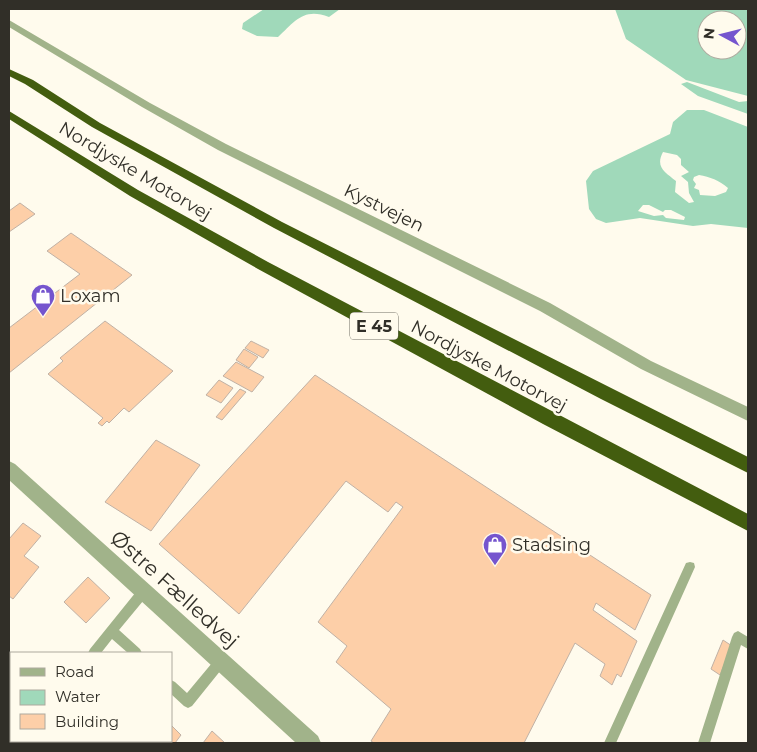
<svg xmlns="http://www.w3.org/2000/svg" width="757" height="752" font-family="Montserrat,sans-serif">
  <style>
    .water { fill: #a0d9ba; fill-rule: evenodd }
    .building { fill: #fdcfa8; stroke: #c0b1a5 }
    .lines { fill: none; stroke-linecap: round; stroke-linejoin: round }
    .lane { fill: #a1b38a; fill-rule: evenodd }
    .street { fill: #a1b38a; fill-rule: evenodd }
    .highway { fill: #435d0f; fill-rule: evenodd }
    .labels { text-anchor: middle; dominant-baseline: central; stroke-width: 5; stroke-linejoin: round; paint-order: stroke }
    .shield { fill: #fffbed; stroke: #6f6c63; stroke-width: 1 }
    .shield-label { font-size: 16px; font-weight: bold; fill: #312f28 }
    .street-label { font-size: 18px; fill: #312f28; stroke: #fffbed }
    .poi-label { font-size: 18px; fill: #312f28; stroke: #fffbed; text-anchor: start }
    .near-street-label { font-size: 21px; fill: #312f28; stroke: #fffbed }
  </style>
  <rect width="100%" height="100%" fill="#fffbed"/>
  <!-- water -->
  <path class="water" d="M264,9H340L329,17C304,7 295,21 278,37L257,36L242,29L243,23Z
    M615,9H748V96L686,80L626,39ZM707,20H737V50H707Z
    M687,82L739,102L748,101V114L698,96L681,84Z
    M687,110H704L748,127V228L711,224L693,226L640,218L606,223L596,219L589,209L586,181L593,171L670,134L673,122ZM663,152L677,155L681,159V165L689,172L681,176L688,182L689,193L694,202L689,203L675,192L676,181C665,172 655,167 663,152ZM699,175C710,177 719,180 728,188L726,192L715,196L700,195L699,190L694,188L696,184L693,180L694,177ZM643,205H649L663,212L665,210H671L685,217L684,220L666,218L663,215L654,216L638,211Z"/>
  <!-- building -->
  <path class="building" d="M20,203L35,214L9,232V211Z
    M71,233L132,275L9,373V328L80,274L47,251Z
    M105,321L173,371L129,412L124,408L109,423L107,421L102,426L98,423L103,418L48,374L63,361L60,358Z
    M251,341L269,350L263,358L245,348Z
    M244,349L258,357L249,368L236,360Z
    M236,362L264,377L252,392L223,376Z
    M315,375L651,595L635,630L596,603L593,610L637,641L621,677L617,674L612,685L600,676L605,664L575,643L524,743H374L371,741L391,709L336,662L347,646L318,622L403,507L396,502L388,512L346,481L239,614L159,544Z
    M219,380L233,388L221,403L206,395Z
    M240,389L246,392L222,420L216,417Z
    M156,440L200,465L151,531L105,502Z
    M23,523L41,536L24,556L39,567L13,599L9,596V539Z
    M88,577L110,598L86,623L64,602Z
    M723,640L732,646L720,675L711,669Z
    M171,725L181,735L175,743H49L51,741H171Z
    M212,731L225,743H203Z"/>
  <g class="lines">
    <!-- lane -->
    <path class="lane" d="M690,562L694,563L695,567L616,743H604L686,563Z
      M144,586L148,587L149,591L148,595L119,630L140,649L142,653H128L112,639L101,653H88L90,649L140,587Z
      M738,631L748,637V649L741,645L710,743H698L732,637L734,633Z
      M221,655L225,657L227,661L225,665L192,706L188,708L184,706L171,694V680L175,682L187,693L217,657Z
      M18,741H31L30,743H17Z"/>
    <!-- street -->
    <path class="street" d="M9,20L150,103L226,144L550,303L651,361L748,407V421L641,369L540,311L218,150L142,107L9,27Z
      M9,461L15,464L318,736L321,743H296L9,480Z"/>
    <!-- highway -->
    <path class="highway" d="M9,69L33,80L100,123L282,222L748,457V473L601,399L274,228L92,127L25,84L9,76Z
      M9,111L138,190L268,262L748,514V531L543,424L258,269L130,196L9,119Z"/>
  </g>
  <!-- icons -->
  <defs>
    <symbol id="shop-pin" viewBox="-11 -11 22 30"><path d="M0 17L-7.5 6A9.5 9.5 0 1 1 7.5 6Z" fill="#7555ce" stroke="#fffbed"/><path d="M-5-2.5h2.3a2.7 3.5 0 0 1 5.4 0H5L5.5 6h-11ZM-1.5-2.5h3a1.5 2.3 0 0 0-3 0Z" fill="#fff"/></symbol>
  </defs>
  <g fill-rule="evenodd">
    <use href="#shop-pin" x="29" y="282" width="28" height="38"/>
    <use href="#shop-pin" x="481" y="531" width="28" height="38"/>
  </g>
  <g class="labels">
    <!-- shield labels -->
    <rect class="shield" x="350" y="312.5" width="48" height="27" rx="4"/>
    <g class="shield-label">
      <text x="374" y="326">E 45</text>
    </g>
    <!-- street labels -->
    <g class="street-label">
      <text transform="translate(135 171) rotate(31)">Nordjyske Motorvej</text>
      <text transform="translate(384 208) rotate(26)">Kystvejen</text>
      <text transform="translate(489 366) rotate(28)">Nordjyske Motorvej</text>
    </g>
    <!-- poi labels -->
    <g class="poi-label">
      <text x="60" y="296">Loxam</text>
      <text x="512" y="545">Stadsing</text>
    </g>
    <!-- near-street labels -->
    <g class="near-street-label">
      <text transform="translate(175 589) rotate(42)">Østre Fælledvej</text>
    </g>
  </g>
  <!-- border -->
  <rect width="757" height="752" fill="none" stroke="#312f28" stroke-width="20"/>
  <!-- legend -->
  <rect x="10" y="652" width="162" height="90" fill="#fffbed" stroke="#ada99e"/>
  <rect x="20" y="668" width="25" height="8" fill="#a1b38a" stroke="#ada99e"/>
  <text x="55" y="677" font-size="15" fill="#312f28">Road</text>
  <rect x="20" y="690" width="25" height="15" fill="#a0d9ba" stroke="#ada99e"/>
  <text x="55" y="702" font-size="15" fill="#312f28">Water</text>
  <rect x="20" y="714" width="25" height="15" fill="#fdcfa8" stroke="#ada99e"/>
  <text x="55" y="727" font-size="15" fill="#312f28">Building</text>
  <!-- north arrow -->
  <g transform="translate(722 35) rotate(277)"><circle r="24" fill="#fffbed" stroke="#ada99e"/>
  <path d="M0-4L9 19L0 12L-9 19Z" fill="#7555ce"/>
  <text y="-8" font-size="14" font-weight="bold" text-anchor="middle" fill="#312f28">N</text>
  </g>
</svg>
